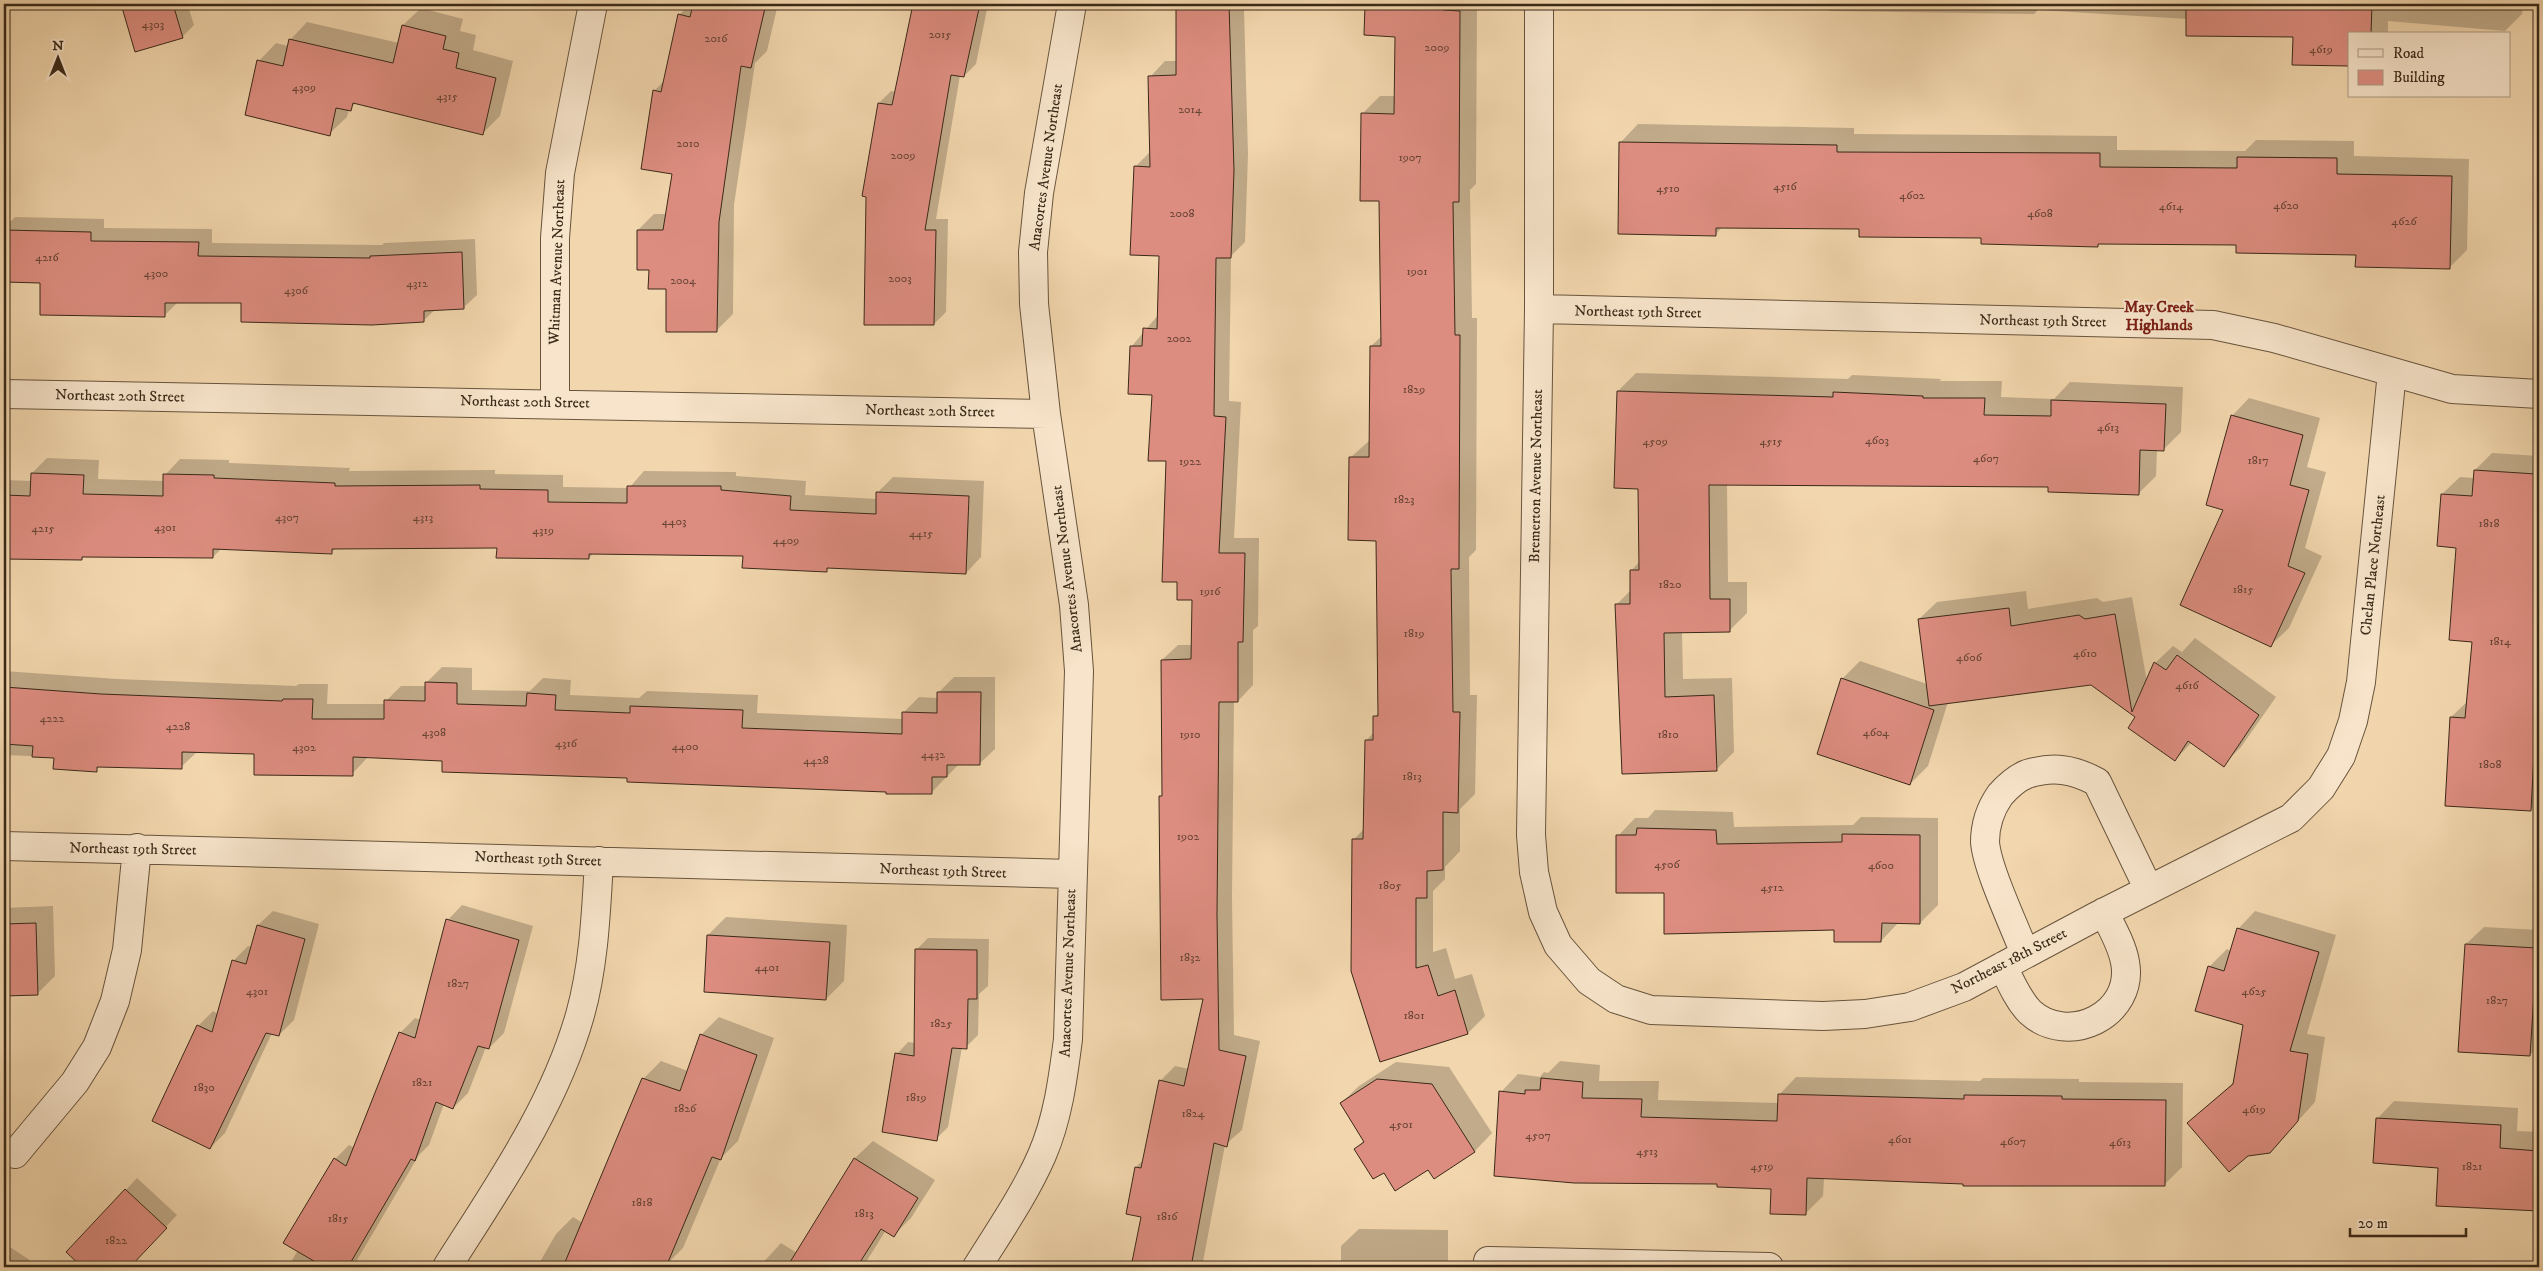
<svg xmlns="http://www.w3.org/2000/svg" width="2543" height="1271" font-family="'IM FELL DW Pica',serif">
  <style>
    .shadow { fill: #0003 }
    .building { fill: #dd8d80; stroke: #3a2918 }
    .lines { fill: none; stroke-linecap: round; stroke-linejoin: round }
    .minor-casing { stroke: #68543d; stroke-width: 30 }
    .minor { stroke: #f7e4ca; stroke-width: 28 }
    .labels { text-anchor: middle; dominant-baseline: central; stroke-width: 4; stroke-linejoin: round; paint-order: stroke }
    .number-label { font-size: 12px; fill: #634232 }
    .street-label { font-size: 15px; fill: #3a2918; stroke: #f7e4ca }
    .neighbourhood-label { font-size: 16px; font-weight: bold; fill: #7a1f14; stroke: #f7e4ca }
  </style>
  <rect width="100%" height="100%" fill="#f2d6ad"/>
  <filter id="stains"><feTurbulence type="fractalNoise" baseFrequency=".004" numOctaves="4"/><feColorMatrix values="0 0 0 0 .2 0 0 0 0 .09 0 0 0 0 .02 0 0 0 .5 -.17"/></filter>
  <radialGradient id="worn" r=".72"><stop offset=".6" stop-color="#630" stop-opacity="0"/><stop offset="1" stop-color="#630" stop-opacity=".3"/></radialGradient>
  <!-- shadow -->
  <path class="shadow" d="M123,4H195L188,6L194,25L182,37L136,50Z
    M690,4H778L767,51L755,63L734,205L733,314L717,330L668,288L650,269L638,230L654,214H667L673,173L654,91L665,80L679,15Z
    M914,4H988L976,64L964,76L960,75L936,219H948L946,312L934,324L879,103L891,91L896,92Z
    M1177,4H1267L1261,10H1244L1248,154L1245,242L1231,256L1229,401L1241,402L1234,538H1259L1258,626L1253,630V685L1238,701H1234L1232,898L1234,1035L1260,1041L1242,1130L1225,1145L1202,1267H1132L1142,1216L1136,1167L1143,1160L1160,1081L1175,1066L1189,1069L1204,998L1160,797L1164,794L1162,660L1178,645H1193V599L1178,581L1167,460L1153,394L1131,347L1159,314L1160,255L1135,167L1151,151L1150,77L1165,61H1177Z
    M1366,4H1477L1476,184L1470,190L1472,318H1477L1476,550L1469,557L1470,695H1477L1475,794L1460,809V851L1445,867V879L1433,891V952L1446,948L1455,979L1472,974L1485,1016L1468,1033L1381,1061L1354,839L1365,828L1366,741L1374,732L1375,717L1379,712L1377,539L1350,458L1370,440L1371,346L1382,336L1380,200L1362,114L1380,96H1396V35L1365,33Z
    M1780,4H2539L2535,7L2523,6L2522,14L2505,31L2388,21V34H2349V65L2294,64V36L2187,19L2038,10L2034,14L1829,11V4Z
    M421,8L463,19L460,31L476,35L473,50L513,61L500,116L482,134L357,102L349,109L347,117L329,134L259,61L276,43L288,46L290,40L307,22L399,43L403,25Z
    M1638,124L1854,128V134L2117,136V150L2245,151L2256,140L2354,141V156L2469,159L2467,250L2450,267L2357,253L2238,243H2100L2097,245L1861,228L1723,226L1716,234L1621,142Z
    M15,217L104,219V228L212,229V243L382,245L384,243L475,239L477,295L463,308L436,309L423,321L242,302H178L165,315L41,282L4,281V228Z
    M1636,373L1848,379L1852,375L1941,379L1940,381H2002L2001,397L2054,399L2070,382L2183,387L2181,432L2163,450L2157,449L2156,476L2138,494L2050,486L1727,484L1728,582H1747V613L1730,630L1682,631L1683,679L1732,678L1734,752L1716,770L1623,773L1616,605L1631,590V571L1640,561L1639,488L1618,391Z
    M2249,398L2320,418L2307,467L2326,472L2305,548L2322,556L2289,628L2271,645L2225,509L2232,416Z
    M2492,453L2539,456V801L2530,810L2451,717L2468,701L2474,641L2457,547L2442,494L2460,477L2474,478L2475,470Z
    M47,458L99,460L98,479L164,481L165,475L180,459L229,460V463L350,468L349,471L495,470V474L563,475V487L629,488L644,471L736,472V476L806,481L805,495L877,499L878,492L893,477L984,481L981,557L966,573L830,567L826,571L744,555L594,553L589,558L498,546L336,548L332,552L222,548L213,557L85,555L81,559L4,558V480L32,481V473Z
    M2026,591L2028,609L2097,598L2103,602L2132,597L2147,682L2155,663L2173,646L2182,652L2195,638L2276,697L2241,747L2223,765L2192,742L2175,760L2137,716L2091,684L1948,702L1928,766L1910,784L1842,679L1860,661L1927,684L1919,619L1937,602Z
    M442,667L472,668V690L530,691L543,678L571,680L570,695L639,698L647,691L758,695L757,713L903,719V713L919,697L938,698V693L954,677H995V749L979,764H959L931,793L628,777L443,760L368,757L352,774L255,753L197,752L181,767L101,765L96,770L55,757L4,755V671L117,679L296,686L299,684H328L327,704H386V701L401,686H426L427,682Z
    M1655,810L1733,812L1734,827L1853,825L1861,817L1938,818V905L1920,923H1898L1881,941L1665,892L1618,836L1635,818H1648Z
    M462,905L533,926L504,1033L489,1048L486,1047L468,1093L453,1108L444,1104L429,1145L419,1155L353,1267H288L298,1250L335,1159L349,1145L355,1148L400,1033L415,1018L421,1020L448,920Z
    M53,906L55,976L37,994L4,995V908Z
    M273,911L319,924L294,1020L279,1035L272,1033L225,1133L210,1148L198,1026L213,1011L218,1014L233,961L248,946L252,947L258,925Z
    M2255,911L2336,935L2307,1034L2325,1037L2315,1102L2270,1152L2189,1123L2235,1081L2244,1025L2209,967L2227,949L2231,951L2238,929Z
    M726,917L847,925L844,981L826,999L708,935Z
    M2484,927L2539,930V1046L2530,1055L2466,944Z
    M928,938L989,939L988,986L979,994L978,1035L966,1047H962L948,1127L936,1139L897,1054L908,1042L915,1043L916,950Z
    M719,1017L774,1038L738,1141L721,1158L683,1248L665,1266L641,1255L634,1267H537L556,1234L573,1217L583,1223L643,1079L661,1061L688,1071L701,1035Z
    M1560,1061L1600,1065L1599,1081H1659L1658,1100L1779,1103V1095L1796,1077L1980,1081L1983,1078L2079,1079V1082L2183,1083L2182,1167L2164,1185L1965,1183L1824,1178L1823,1196L1806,1213L1772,1188L1718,1183L1501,1092L1518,1074L1540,1077L1544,1072L1548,1073Z
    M1396,1062L1449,1067L1492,1133L1475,1151L1434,1177L1428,1168L1356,1149L1364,1140L1341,1103L1359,1086Z
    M2394,1101L2518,1108L2517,1131L2539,1132V1210L2437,1204L2440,1167L2377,1119Z
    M873,1141L935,1180L911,1218L893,1236L886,1230L863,1267H759L781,1243L797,1253L855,1158Z
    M137,1178L177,1215L129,1267H84L68,1252Z
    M1359,1229L1448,1230V1267H1341V1246Z
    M4,1243L40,1267H4Z"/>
  <!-- building -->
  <path class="building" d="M121,4H173L183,38L135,52Z
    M693,4H766L751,68L741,66L719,222L717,332H666V289H648L649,270H637V230H663L672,174L641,169L653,90L661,92L678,14L690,17Z
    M913,4H980L964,77L951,75L925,230H936L934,325H864L866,197L862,196L878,103L892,105Z
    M1176,4H1229L1234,170L1231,258H1216L1214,416L1226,417L1219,553H1245L1243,642H1238V702H1219L1217,914L1219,1050L1246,1056L1227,1147L1214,1143L1191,1267H1131L1141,1217L1126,1214L1135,1167L1141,1168L1159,1080L1184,1086L1203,999L1161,1000L1159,796H1162L1161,660L1191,659L1192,600H1177V582H1162L1166,461H1148L1152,395L1128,394L1130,346H1142L1143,328L1157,329L1159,256L1130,255L1134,166L1150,167L1148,76L1176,75Z
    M1365,4H1444L1443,10L1460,11L1459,202H1453L1455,335H1460L1459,569H1451L1453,712H1460L1458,813L1443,812V870L1427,871V898H1416V968L1428,965L1438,996L1455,990L1468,1034L1380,1062L1351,971L1352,839H1363L1365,740H1373V716H1378L1376,541L1348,540L1349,457H1369L1370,346H1381L1379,201H1360L1361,113L1394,114L1395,37L1364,35Z
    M2186,4H2372L2371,34H2349V66L2292,65L2293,37L2186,36Z
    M402,25L446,36L443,49L459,53L456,68L496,78L483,135L353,103L351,111L336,108L330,136L245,115L257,60L283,66L289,39L393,63Z
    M1619,142L1837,145V152L2100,153V167L2237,168V157L2337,158V174L2452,176L2450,269L2355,267L2356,255L2236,253V245L2098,244V247L1981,244V238L1859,237V229L1716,228V236L1618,234Z
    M4,230L91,232V241L199,242L198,256L370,258V256L462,252L464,309L424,311V322L372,325L241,322V303H165V317L40,315V283L4,282Z
    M1617,391L1833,397V392L1923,396V398H1985L1984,415L2051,416V400L2166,404L2164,451L2140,450L2139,495L2048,492V487L1709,485L1710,599H1730V632L1664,633L1665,697L1714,695L1717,771L1622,774L1615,604H1630V570H1639L1638,489L1614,488Z
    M2231,415L2303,435L2290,485L2309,490L2288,566L2305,573L2271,647L2180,605L2223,510L2206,505Z
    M2474,470L2536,474L2534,499L2539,500V695H2537L2531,811L2445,806L2450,717L2465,718L2472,642L2449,640L2456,548L2437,546L2441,494L2472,496Z
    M31,473L84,475L83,494L163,496V474L214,475V478L335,483V486L480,485V489L548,490V502L627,503V486H721V490L791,496L790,510L876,514V492L969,496L966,574L827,568V572L742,568L743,556L589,554V559L496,558L497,548L332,549V554L213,549V558L82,557V560L4,559V495L30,496Z
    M2009,608L2011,626L2079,615L2085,619L2115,614L2132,712L2154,662L2166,670L2177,655L2259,715L2224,767L2188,741L2175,761L2128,728L2135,717L2091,685L1929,706L1918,619Z
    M1841,678L1934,710L1910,785L1817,754Z
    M425,682L457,683V704L526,706L527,693L556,695L555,710L630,713V706L743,710L742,728L902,734V712L937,713V692H981L980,765H947V777H932V794H886V792L627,782V778L442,772V761L353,757V776L254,775V754L182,752V769L97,767V772L53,769L54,758L32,757L33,746L4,744V687L101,694L282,701L283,699H313L312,719H384V700L425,701Z
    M1637,828L1716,830L1717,844L1842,842V834L1920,835V924L1882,923L1881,942H1834V930L1664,934V893H1616V835H1636Z
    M446,919L519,940L489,1049L478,1046L453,1109L436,1102L415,1161L411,1159L348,1267H324L283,1243L334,1158L346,1166L399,1032L415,1038Z
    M36,923L38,995L4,996V924Z
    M257,925L305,939L279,1036L266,1033L210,1149L152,1121L197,1025L212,1032L232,960L246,964Z
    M2237,928L2319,952L2290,1051L2308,1054L2298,1121L2270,1153L2248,1156L2229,1172L2187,1123L2233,1084L2243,1025L2195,1011L2208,966L2224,971Z
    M707,935L830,942L826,1000L704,992Z
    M2465,944L2537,948L2530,1056L2458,1052Z
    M915,949L977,950V999H968L967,1049L952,1048L937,1141L882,1132L895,1053L914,1056Z
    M700,1034L757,1055L721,1160L712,1157L666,1267H563L642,1078L680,1091Z
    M1541,1078L1583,1082L1582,1098L1642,1099L1641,1117L1777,1121L1778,1094L1964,1099V1095L2062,1096V1099L2166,1100L2165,1186H1963V1184L1807,1178L1806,1215L1770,1214L1771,1189L1717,1187V1184L1574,1183L1494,1176L1499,1091L1525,1094V1090H1540Z
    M1377,1079L1432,1084L1475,1152L1434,1179L1428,1170L1395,1191L1384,1173L1373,1179L1354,1149L1364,1142L1340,1103Z
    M2376,1118L2501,1125L2500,1148L2539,1151V1211L2436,1206L2438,1168L2373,1163Z
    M854,1158L918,1198L894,1237L881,1229L857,1267H787Z
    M125,1189L167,1228L130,1267H82L66,1252Z"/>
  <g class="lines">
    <defs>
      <path id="minor" d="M1539,4V309L1531,835L1534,872L1543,912L1558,945L1589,981L1616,999L1651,1010L1823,1016L1865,1014L1910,1007L1964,987L2093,918L2291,818L2321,788L2341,756L2353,721L2361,682L2392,372
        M1539,309L2213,325L2274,338L2452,389L2539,394
        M4,394L1046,414
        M555,403V238L560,173L593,4
        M4,846L1072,874
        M2025,954C2015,927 1987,869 1985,842C1985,825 1991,808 2000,795C2007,787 2017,778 2027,774C2053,766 2073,769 2097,782L2149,890
        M2003,966C2010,981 2018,1000 2030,1012C2068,1047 2135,1015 2125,962C2122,945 2112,928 2104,912
        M15,1154L75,1082L97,1047L115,1001L127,950L137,848
        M1488,1261L1769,1267
        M447,1267C497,1188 554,1107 580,1015C594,965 596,913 599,861
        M977,1267C1000,1230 1025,1194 1042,1155C1058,1118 1063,1078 1068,1039L1079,671L1074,605L1046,414L1034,304L1033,252L1039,193L1072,4"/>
    </defs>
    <!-- minor casing -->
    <use href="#minor" class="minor-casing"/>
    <!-- minor -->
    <use href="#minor" class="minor"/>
  </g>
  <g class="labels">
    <!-- number labels -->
    <g class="number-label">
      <text x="153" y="24">4303</text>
      <text x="940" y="34">2015</text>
      <text x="716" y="38">2016</text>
      <text x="1437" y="47">2009</text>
      <text x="2321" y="49">4619</text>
      <text x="304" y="87">4309</text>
      <text x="447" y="96">4315</text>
      <text x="1190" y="109">2014</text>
      <text x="688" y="143">2010</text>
      <text x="903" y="155">2009</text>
      <text x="1410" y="157">1907</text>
      <text x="1785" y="186">4516</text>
      <text x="1668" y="188">4510</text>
      <text x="1912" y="195">4602</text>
      <text x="2286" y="205">4620</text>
      <text x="2171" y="206">4614</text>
      <text x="1182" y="213">2008</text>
      <text x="2040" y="213">4608</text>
      <text x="2404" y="221">4626</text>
      <text x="47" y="257">4216</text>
      <text x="1417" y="271">1901</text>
      <text x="156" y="273">4300</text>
      <text x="900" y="278">2003</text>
      <text x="683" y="280">2004</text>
      <text x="417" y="283">4312</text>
      <text x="296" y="290">4306</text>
      <text x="1179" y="338">2002</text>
      <text x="1414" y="389">1829</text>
      <text x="2108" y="427">4613</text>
      <text x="1877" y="440">4603</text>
      <text x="1655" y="441">4509</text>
      <text x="1771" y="441">4515</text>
      <text x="1986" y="458">4607</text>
      <text x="2258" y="460">1817</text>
      <text x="1190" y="461">1922</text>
      <text x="1404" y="499">1823</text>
      <text x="287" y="517">4307</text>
      <text x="423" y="517">4313</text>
      <text x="674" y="521">4403</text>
      <text x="2489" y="523">1818</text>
      <text x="165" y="527">4301</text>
      <text x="43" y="528">4215</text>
      <text x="543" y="530">4319</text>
      <text x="921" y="533">4415</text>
      <text x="786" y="540">4409</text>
      <text x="1670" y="584">1820</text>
      <text x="2243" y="589">1815</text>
      <text x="1210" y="591">1916</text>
      <text x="1414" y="633">1819</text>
      <text x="2500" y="641">1814</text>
      <text x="2085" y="653">4610</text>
      <text x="1969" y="657">4606</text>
      <text x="2187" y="685">4616</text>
      <text x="52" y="718">4222</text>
      <text x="178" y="726">4228</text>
      <text x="434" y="732">4308</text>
      <text x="1876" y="732">4604</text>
      <text x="1190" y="734">1910</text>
      <text x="1668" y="734">1810</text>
      <text x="566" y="743">4316</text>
      <text x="685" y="746">4400</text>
      <text x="304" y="747">4302</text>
      <text x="933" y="754">4432</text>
      <text x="816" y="760">4428</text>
      <text x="2490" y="764">1808</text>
      <text x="1412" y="776">1813</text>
      <text x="1188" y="836">1902</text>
      <text x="1667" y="864">4506</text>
      <text x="1881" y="865">4600</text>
      <text x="1390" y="885">1805</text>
      <text x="1772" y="887">4512</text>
      <text x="1190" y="957">1832</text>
      <text x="767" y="967">4401</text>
      <text x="458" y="983">1827</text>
      <text x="257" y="991">4301</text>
      <text x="2254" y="991">4625</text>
      <text x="2497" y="1000">1827</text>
      <text x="1414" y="1015">1801</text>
      <text x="941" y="1023">1825</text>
      <text x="422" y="1082">1821</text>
      <text x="204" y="1087">1830</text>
      <text x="916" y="1097">1819</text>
      <text x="685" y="1108">1826</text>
      <text x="2254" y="1109">4619</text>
      <text x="1193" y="1113">1824</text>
      <text x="1401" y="1124">4501</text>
      <text x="1538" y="1135">4507</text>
      <text x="1900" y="1139">4601</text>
      <text x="2013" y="1141">4607</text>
      <text x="2120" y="1142">4613</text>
      <text x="1647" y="1151">4513</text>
      <text x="1762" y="1166">4519</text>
      <text x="2472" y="1166">1821</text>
      <text x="642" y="1202">1818</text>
      <text x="864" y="1213">1813</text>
      <text x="1167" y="1216">1816</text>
      <text x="338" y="1218">1815</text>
      <text x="116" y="1240">1822</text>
    </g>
    <!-- street labels -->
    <g class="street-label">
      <text transform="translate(1046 167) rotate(-82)">Anacortes Avenue Northeast</text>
      <text transform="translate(557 262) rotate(-88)">Whitman Avenue Northeast</text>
      <text transform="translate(1638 312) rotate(1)">Northeast 19th Street</text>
      <text transform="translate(2043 321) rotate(1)">Northeast 19th Street</text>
      <text transform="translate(120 396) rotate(1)">Northeast 20th Street</text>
      <text transform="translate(525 402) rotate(1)">Northeast 20th Street</text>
      <text transform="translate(930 411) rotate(1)">Northeast 20th Street</text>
      <text transform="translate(1536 476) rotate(-89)">Bremerton Avenue Northeast</text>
      <text transform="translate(2373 565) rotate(-84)">Chelan Place Northeast</text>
      <text transform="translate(1067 569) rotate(-97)">Anacortes Avenue Northeast</text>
      <text transform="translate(133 849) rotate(1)">Northeast 19th Street</text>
      <text transform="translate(538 859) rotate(2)">Northeast 19th Street</text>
      <text transform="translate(943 871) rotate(2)">Northeast 19th Street</text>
      <text transform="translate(2009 961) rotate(-27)">Northeast 18th Street</text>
      <text transform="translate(1068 973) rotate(-88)">Anacortes Avenue Northeast</text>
    </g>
    <!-- neighbourhood labels -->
    <g class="neighbourhood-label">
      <text x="2159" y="307">May Creek<tspan x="2159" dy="18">Highlands</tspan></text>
    </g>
  </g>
  <!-- margin -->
  <rect width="2543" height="1271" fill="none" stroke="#f2d6ad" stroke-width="20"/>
  <rect x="5" y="5" width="2533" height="1261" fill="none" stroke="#3a2918" stroke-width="2.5"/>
  <rect x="10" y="10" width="2523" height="1251" fill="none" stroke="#3a2918"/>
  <!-- legend -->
  <rect x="2348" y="32" width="162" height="65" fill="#f7e4ca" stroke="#ab9983"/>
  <rect x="2358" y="49" width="25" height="8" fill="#f7e4ca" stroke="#ab9983"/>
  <text x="2393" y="58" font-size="15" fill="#3a2918">Road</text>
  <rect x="2358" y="70" width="25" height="15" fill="#dd8d80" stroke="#ab9983"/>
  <text x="2393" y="82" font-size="15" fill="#3a2918">Building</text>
  <!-- north arrow -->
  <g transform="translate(58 58)" stroke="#f7e4ca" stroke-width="4" paint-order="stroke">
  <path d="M0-4L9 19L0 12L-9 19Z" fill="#3a2918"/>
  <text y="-8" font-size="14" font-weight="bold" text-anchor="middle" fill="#3a2918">N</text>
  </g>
  <!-- scale -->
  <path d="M2350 1228v8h116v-8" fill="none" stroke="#3a2918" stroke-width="2.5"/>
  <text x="2358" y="1228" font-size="15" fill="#3a2918" stroke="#f7e4ca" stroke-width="4" paint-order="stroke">20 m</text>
  <rect width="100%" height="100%" filter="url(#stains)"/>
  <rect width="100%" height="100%" fill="url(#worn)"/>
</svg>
